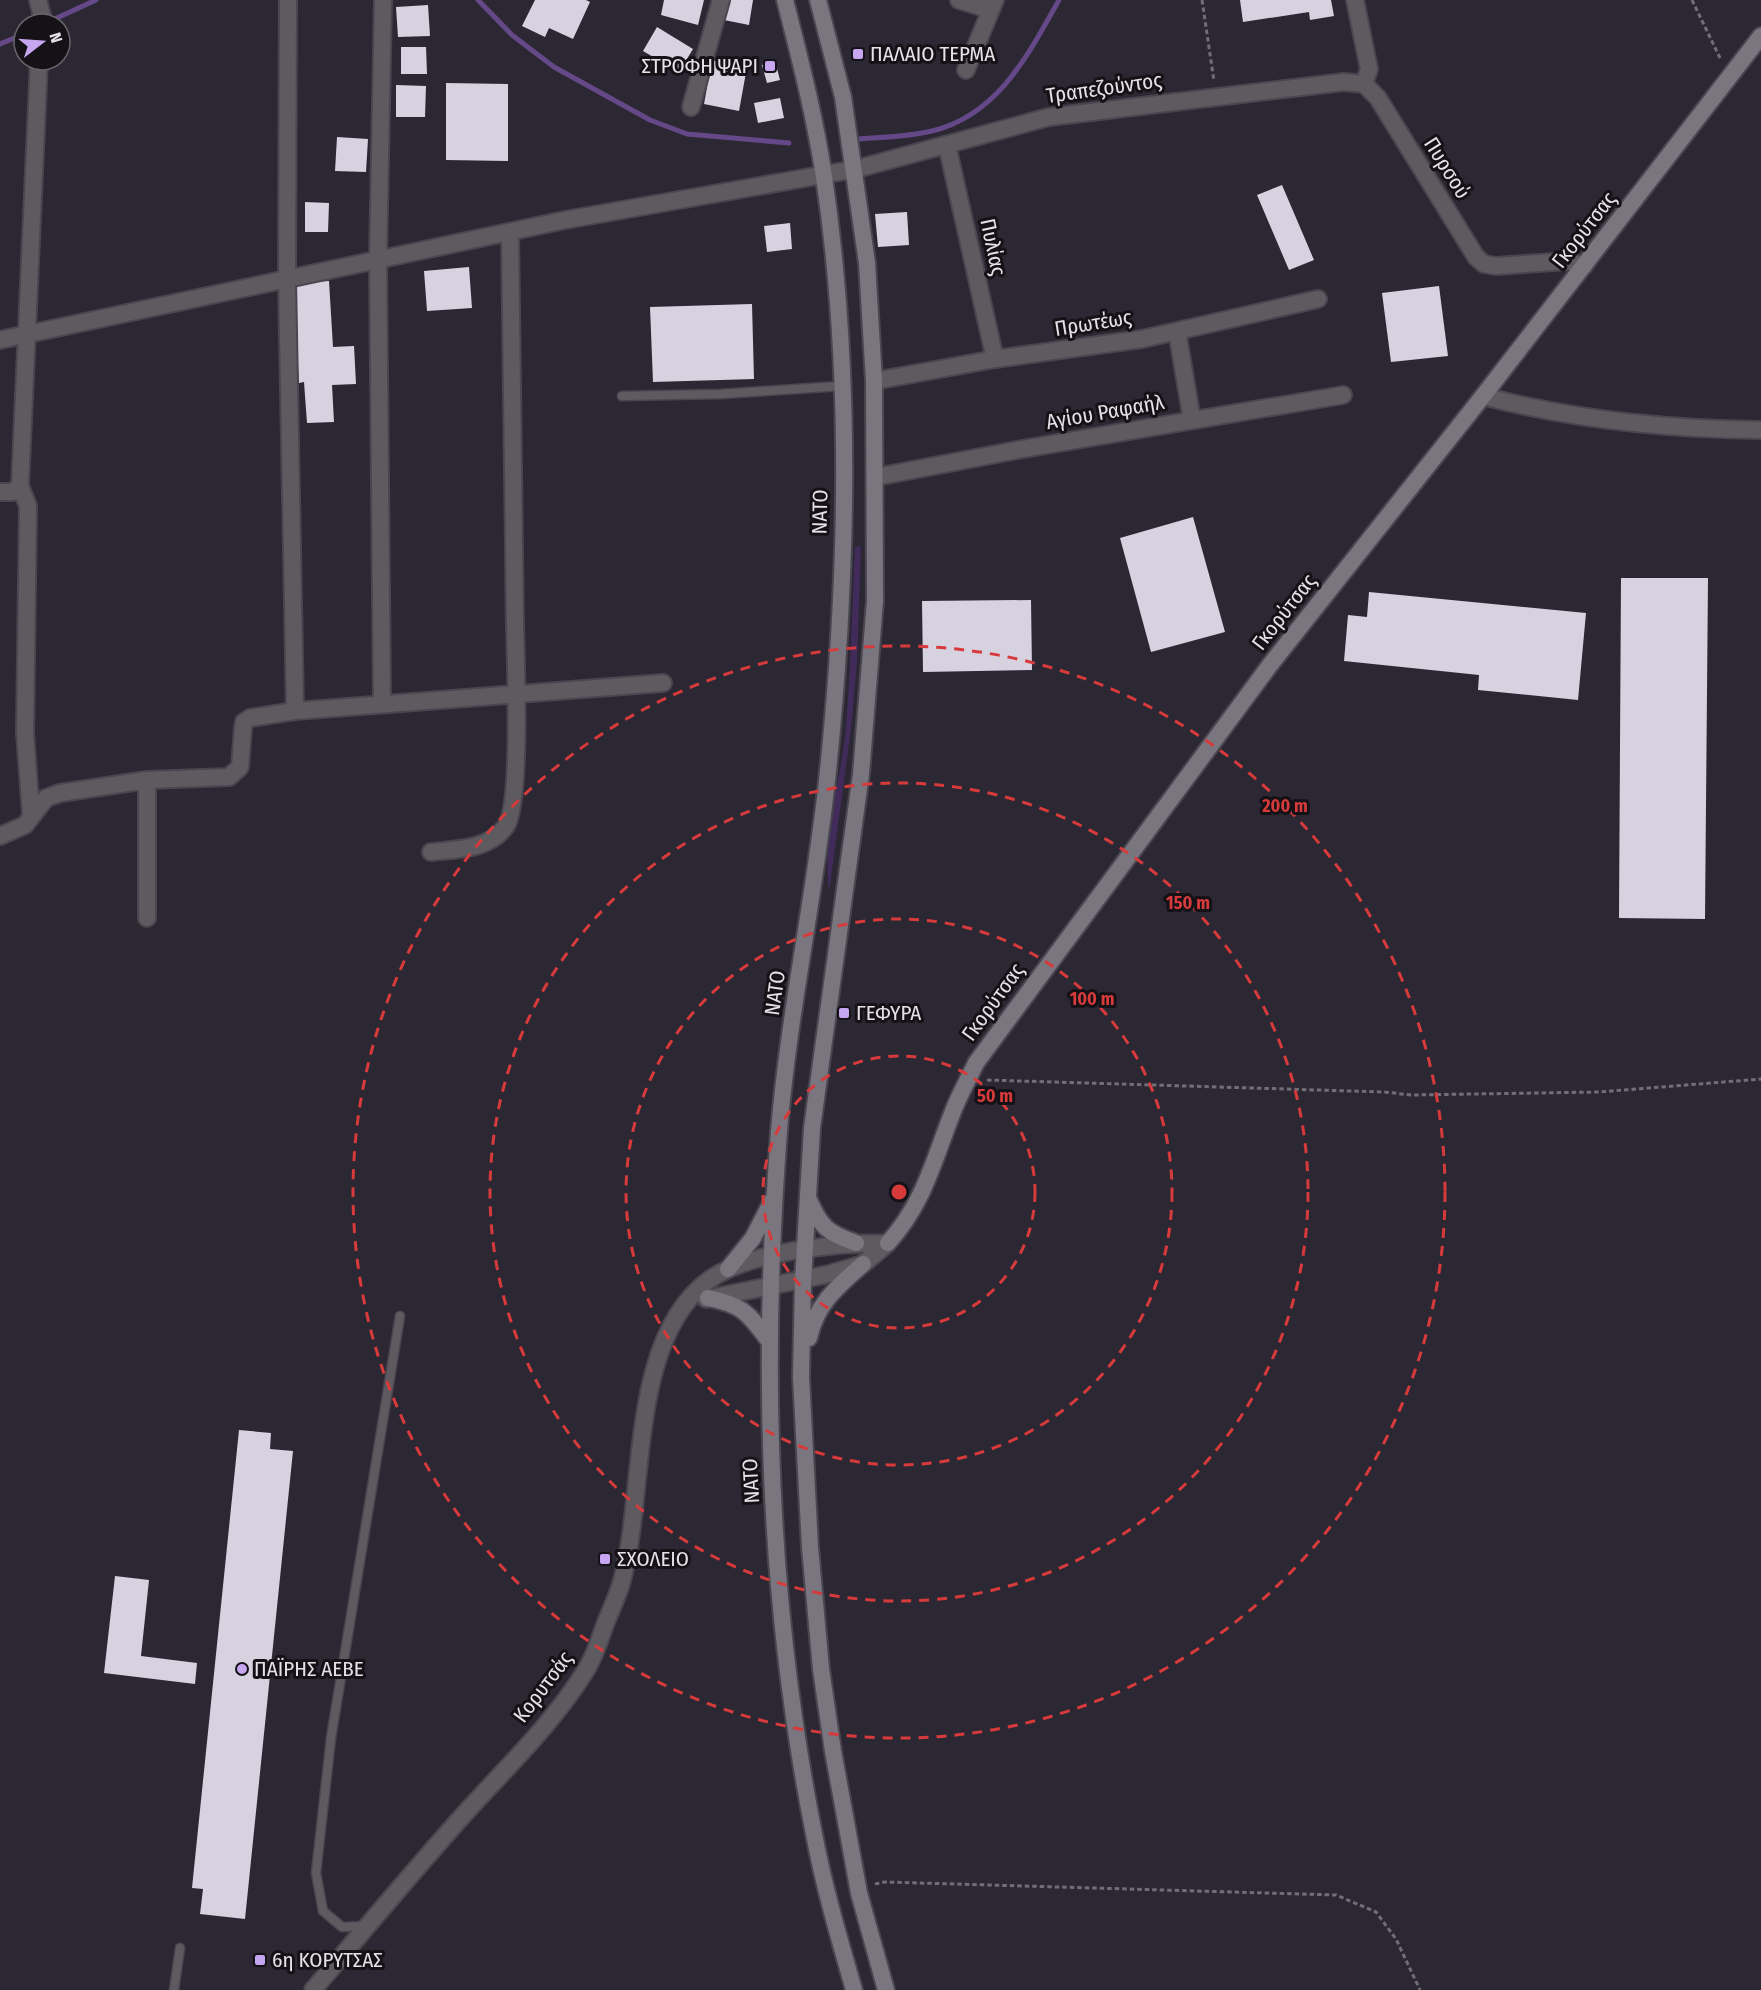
<svg xmlns="http://www.w3.org/2000/svg" width="1761" height="1990" font-family="'Fira Sans Condensed',sans-serif">
  <style>
    .green { fill: #412b5b }
    .lines { fill: none; stroke-linecap: round; stroke-linejoin: round }
    .stream { stroke: #654887; stroke-width: 5 }
    .building { fill: #d7d2e0 }
    .service-casing { stroke: #494650; stroke-width: 11 }
    .minor-casing { stroke: #494650; stroke-width: 20 }
    .tertiary-casing { stroke: #494650; stroke-width: 20 }
    .secondary-casing { stroke: #494650; stroke-width: 20 }
    .path { stroke: #716e77; stroke-width: 3; stroke-dasharray: 4.5 3; stroke-linecap: butt }
    .service { stroke: #5d5b60; stroke-width: 8 }
    .minor { stroke: #5d5b60; stroke-width: 16 }
    .tertiary { stroke: #5d5b60; stroke-width: 16 }
    .secondary { stroke: #79767f; stroke-width: 16 }
    .ring { fill: none; stroke: #d73a3b; stroke-width: 3; stroke-dasharray: 10 8 }
    .poi-dot { fill: #c6a6f0; stroke: #141217; stroke-width: 2 }
    .labels { text-anchor: middle; dominant-baseline: central; stroke-width: 6; stroke-linejoin: round; paint-order: stroke }
    .poi-label { font-size: 21px; fill: #e4e1e8; stroke: #141217; text-anchor: start }
    .street-label { font-size: 21px; fill: #e4e1e8; stroke: #141217 }
    .centre { fill: #d73a3b; stroke: #141217; stroke-width: 3 }
    .ring-label { font-size: 18px; text-anchor: middle; font-weight: bold; fill: #d73a3b; stroke: #141217; stroke-width: 6; stroke-linejoin: round; paint-order: stroke }
  </style>
  <rect width="100%" height="100%" fill="#2c2833"/>
  <!-- green -->
  <path class="green" d="M861,546L857,662L851,729L829,892C822,838 841,781 846,727C851,667 852,607 855,547Z"/>
  <g class="lines">
    <!-- stream -->
    <path class="stream" d="M478,0L512,35L554,67L650,120L687,134L789,143
      M46,23L96,0
      M0,44L24,34
      M858,139C882,137 908,137 932,131C998,115 1028,55 1059,0"/>
  </g>
  <!-- building -->
  <path class="building" d="M535,0H586L590,2L573,39L549,28L545,37L522,26Z
    M664,0H704L698,25L661,15Z
    M727,0H753L749,25L724,20Z
    M1240,0H1331L1334,16L1310,20L1309,12L1243,22Z
    M428,5L430,36L398,37L396,7Z
    M657,27L693,49L679,72L643,51Z
    M401,47H426L427,74H401Z
    M712,60L747,67L739,111L704,104Z
    M775,61L780,80L767,83L762,65Z
    M446,83L508,84V161L446,160Z
    M396,85L426,86L425,117H396Z
    M780,98L784,118L758,123L754,103Z
    M337,137L368,139L366,172L335,171Z
    M1282,185L1314,260L1289,270L1257,195Z
    M305,202L329,203L328,232H305Z
    M907,212L909,245L878,247L875,214Z
    M790,223L792,249L767,252L764,226Z
    M469,267L472,308L427,311L424,271Z
    M329,281L333,347L354,346L356,384L332,385L334,422L307,423L304,382L299,383L293,283Z
    M1439,286L1448,356L1391,362L1382,293Z
    M752,304L754,379L653,382L650,307Z
    M1193,517L1225,632L1151,652L1120,538Z
    M1621,578H1708L1705,919L1619,918Z
    M1369,592L1586,613L1578,700L1478,690L1479,675L1344,661L1348,615L1367,617Z
    M1031,600L1032,670L923,672L922,601Z
    M239,1430L271,1433L270,1449L293,1451L245,1919L200,1914L203,1889L192,1888Z
    M115,1576L149,1580L141,1656L197,1663L195,1684L104,1673Z"/>
  <g class="lines">
    <defs>
      <path id="service" d="M622,396L721,394L841,386
        M367,1926L342,1927L323,1911L316,1873L331,1738L400,1316
        M174,1990L180,1948"/>
      <path id="minor" d="M38,0L44,24
        M288,0L287,279L295,711
        M959,0L991,10
        M1355,0L1369,69L1364,84
        M966,70L995,0
        M691,107L721,0
        M947,145L995,359
        M1177,331L1192,420
        M874,381L995,359L1142,339L1318,299
        M1483,396C1574,420 1668,429 1761,430
        M876,477L1017,450L1343,395
        M0,492H13L20,486
        M382,704L378,260L383,0
        M147,780V918
        M31,814L25,733L28,506L20,486L39,60
        M0,836L25,825L46,798L60,793L147,780L229,777L240,767L243,728L244,722L250,718L295,711L663,683
        M431,852C457,849 489,850 506,826C521,805 516,662 515,628C513,496 512,364 510,232"/>
      <path id="tertiary" d="M0,340L565,220L856,169L1049,117L1344,82L1364,84L1378,98L1476,257L1484,264L1496,266L1568,261L1584,266
        M706,1299L829,1274L863,1264L888,1243
        M313,1990C364,1930 414,1870 467,1811C508,1766 554,1722 586,1670C595,1656 600,1638 606,1622C611,1610 617,1597 621,1584C647,1494 627,1341 709,1280C749,1251 838,1243 888,1243"/>
      <path id="secondary" d="M785,0C800,59 815,117 824,177C853,373 848,575 828,771C816,891 789,1010 779,1131C761,1364 768,1604 814,1834C824,1887 839,1938 854,1990
        M818,0L843,97L867,263L874,381L875,601L861,774L812,1128L803,1281L801,1377L810,1547L821,1669L833,1751L859,1893L886,1990
        M809,1200C821,1228 828,1233 856,1243
        M888,1243C924,1203 933,1162 952,1114C958,1097 968,1080 976,1063L1270,665L1483,396L1761,36
        M728,1269L753,1238L772,1201
        M708,1298C743,1305 748,1313 769,1341
        M809,1338C816,1304 838,1286 863,1264"/>
    </defs>
    <!-- service casing -->
    <use href="#service" class="service-casing"/>
    <!-- minor casing -->
    <use href="#minor" class="minor-casing"/>
    <!-- tertiary casing -->
    <use href="#tertiary" class="tertiary-casing"/>
    <!-- secondary casing -->
    <use href="#secondary" class="secondary-casing"/>
    <!-- path -->
    <path class="path" d="M1202,0L1214,81
      M1692,0L1721,60
      M987,1080L1384,1092L1411,1095L1599,1092L1761,1079
      M875,1884L885,1882L1336,1895L1376,1912L1396,1939L1420,1990"/>
    <!-- service -->
    <use href="#service" class="service"/>
    <!-- minor -->
    <use href="#minor" class="minor"/>
    <!-- tertiary -->
    <use href="#tertiary" class="tertiary"/>
    <!-- secondary -->
    <use href="#secondary" class="secondary"/>
  </g>
  <!-- distance rings -->
  <g class="ring">
    <circle cx="899" cy="1192" r="136"/>
    <circle cx="899" cy="1192" r="273"/>
    <circle cx="899" cy="1192" r="409"/>
    <circle cx="899" cy="1192" r="546"/>
  </g>
  <!-- markers -->
  <g class="poi-dot">
    <rect x="852" y="48" width="12" height="12" rx="3"/>
    <rect x="764" y="60" width="12" height="12" rx="3"/>
    <rect x="838" y="1007" width="12" height="12" rx="3"/>
    <rect x="599" y="1553" width="12" height="12" rx="3"/>
    <circle cx="242" cy="1669" r="6"/>
    <rect x="254" y="1954" width="12" height="12" rx="3"/>
  </g>
  <g class="labels">
    <!-- poi labels -->
    <g class="poi-label">
      <text x="870" y="54">ΠΑΛΑΙΟ ΤΕΡΜΑ</text>
      <text x="758" y="66" text-anchor="end">ΣΤΡΟΦΗ ΨΑΡΙ</text>
      <text x="856" y="1013">ΓΕΦΥΡΑ</text>
      <text x="617" y="1559">ΣΧΟΛΕΙΟ</text>
      <text x="254" y="1669">ΠΑΪΡΗΣ ΑΕΒΕ</text>
      <text x="272" y="1960">6η ΚΟΡΥΤΣΑΣ</text>
    </g>
    <!-- street labels -->
    <g class="street-label">
      <text transform="translate(1104 88) rotate(-8)">Τραπεζούντος</text>
      <text transform="translate(1447 168) rotate(58)">Πυρσού</text>
      <text transform="translate(1584 230) rotate(-52)">Γκορύτσας</text>
      <text transform="translate(993 247) rotate(78)">Πυλίας</text>
      <text transform="translate(1093 323) rotate(-9)">Πρωτέως</text>
      <text transform="translate(1105 412) rotate(-10)">Αγίου Ραφαήλ</text>
      <text transform="translate(820 512) rotate(-89)">ΝΑΤΟ</text>
      <text transform="translate(1284 612) rotate(-52)">Γκορύτσας</text>
      <text transform="translate(775 993) rotate(-82)">ΝΑΤΟ</text>
      <text transform="translate(993 1002) rotate(-54)">Γκορύτσας</text>
      <text transform="translate(751 1481) rotate(-93)">ΝΑΤΟ</text>
      <text transform="translate(543 1687) rotate(-53)">Κορυτσάς</text>
    </g>
  </g>
  <circle cx="899" cy="1192" r="9" class="centre"/>
  <g class="ring-label">
    <text x="1285" y="812">200 m</text>
    <text x="1188" y="909">150 m</text>
    <text x="1092" y="1005">100 m</text>
    <text x="995" y="1102">50 m</text>
  </g>
  <!-- north arrow -->
  <g transform="translate(42 42) rotate(73)"><circle r="28" fill="#141217" stroke="#67656b" stroke-width="1.5"/>
  <path d="M0-4.5L10 22L0 15L-10 22Z" fill="#c6a6f0"/>
  <text y="-9" font-size="16" font-weight="bold" text-anchor="middle" fill="#e4e1e8">N</text>
  </g>
</svg>
